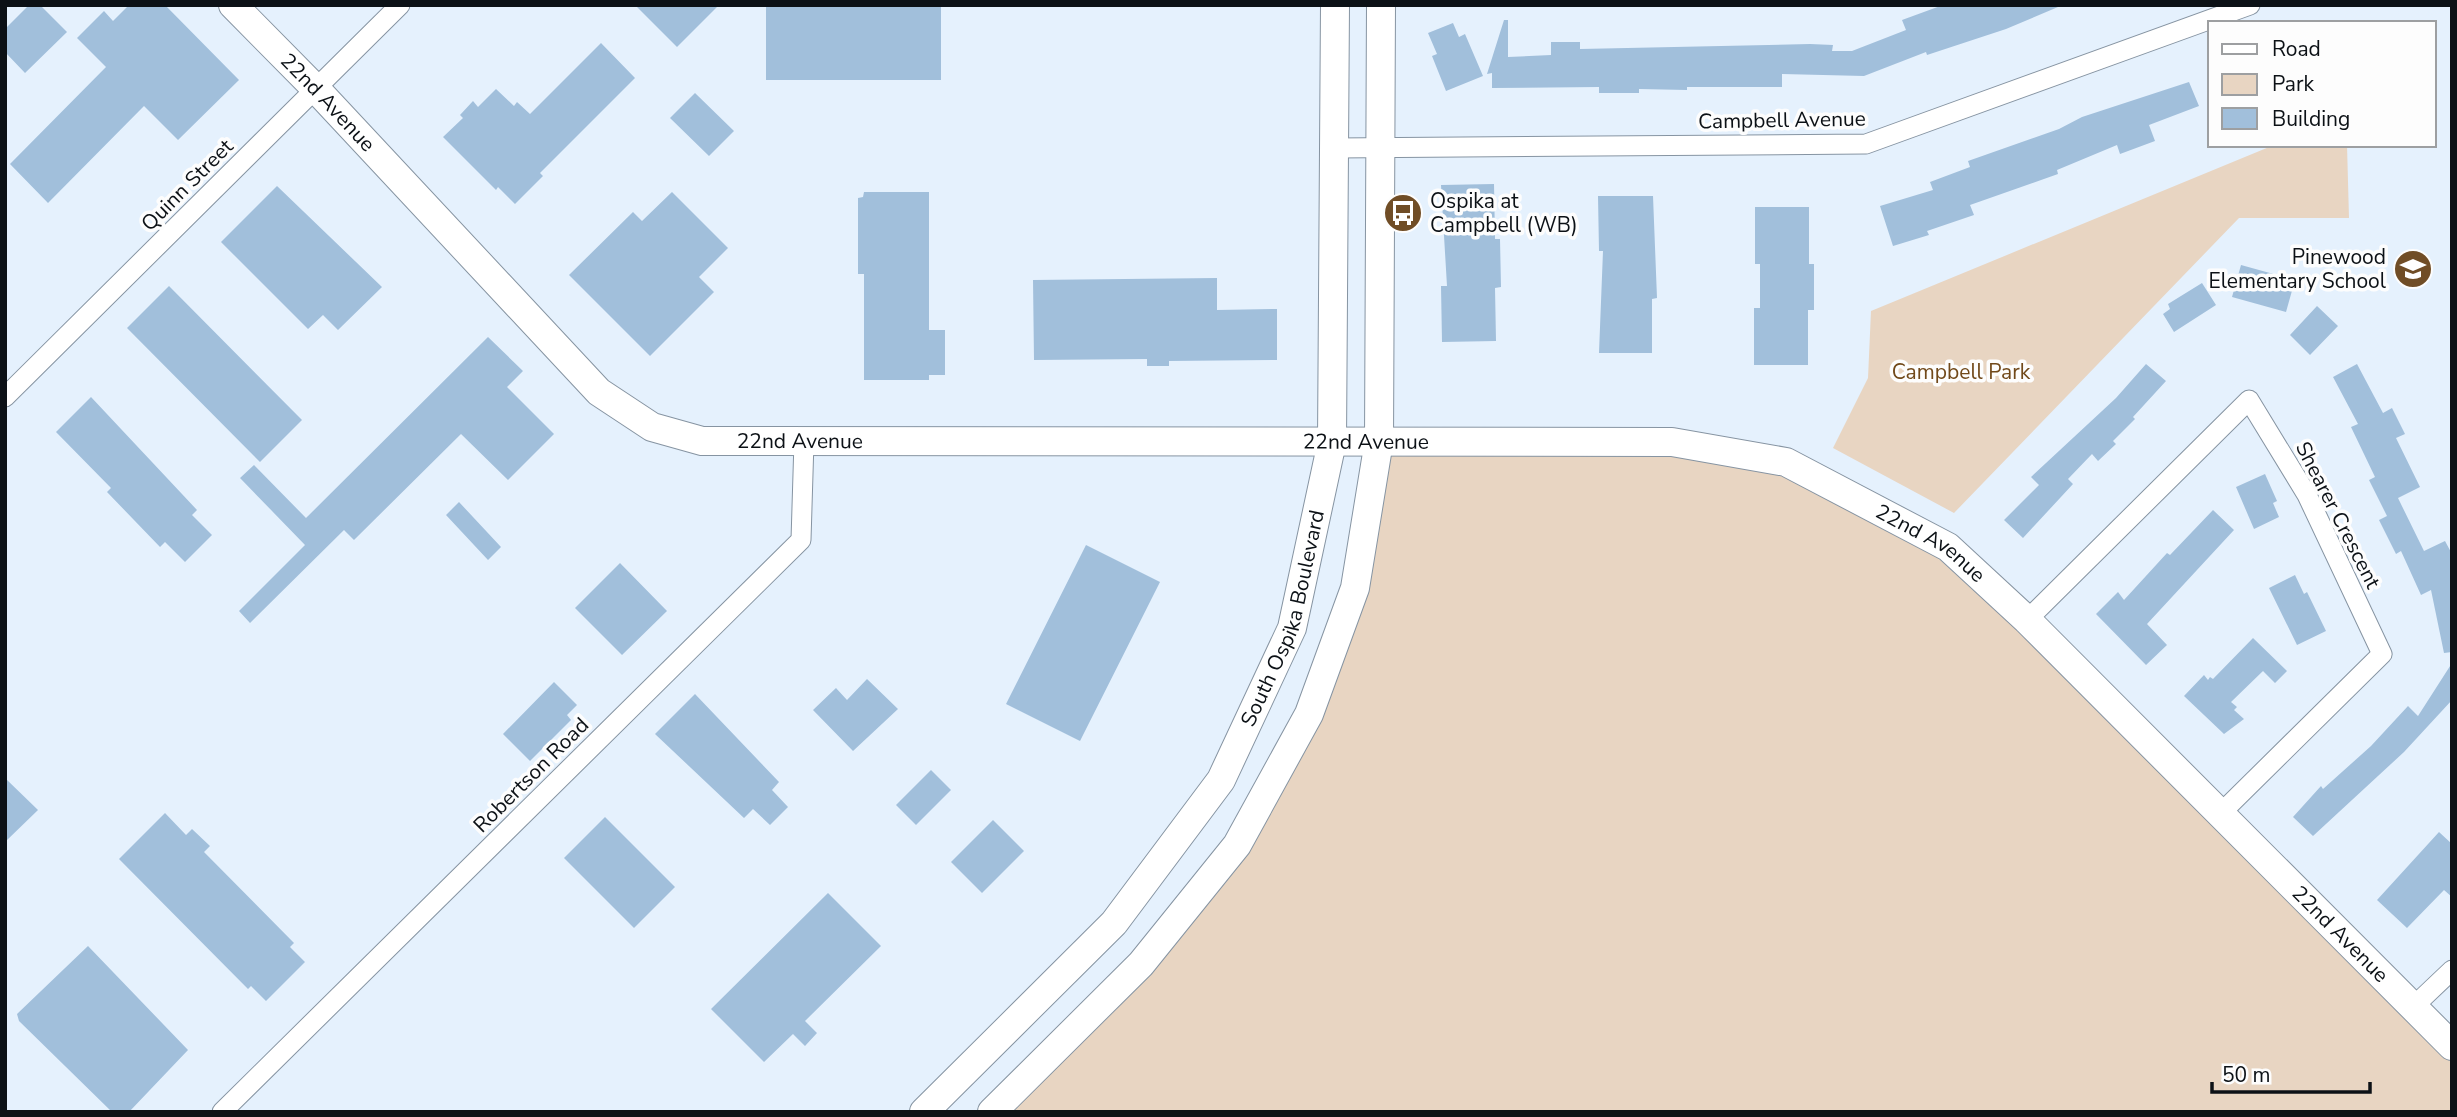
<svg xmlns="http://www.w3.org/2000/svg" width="2457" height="1117" font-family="'Nunito Sans',sans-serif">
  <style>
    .green { fill: #e8d5c2 }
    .building { fill: #a1bfdb }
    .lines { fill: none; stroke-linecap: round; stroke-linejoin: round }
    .street-casing { stroke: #8694a2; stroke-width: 21 }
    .secondary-casing { stroke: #8694a2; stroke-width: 30 }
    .street { stroke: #fff; stroke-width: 19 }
    .secondary { stroke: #fff; stroke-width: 28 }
    .labels { text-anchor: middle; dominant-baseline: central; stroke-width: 7; stroke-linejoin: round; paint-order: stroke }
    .street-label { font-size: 21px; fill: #0c1116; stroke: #fdfdfd }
    .poi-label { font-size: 21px; fill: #0c1116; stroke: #fdfdfd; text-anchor: start }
    .park-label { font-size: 21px; fill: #71491a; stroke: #fdfdfd }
  </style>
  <rect width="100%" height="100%" fill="#e5f1fd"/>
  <!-- green -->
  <path class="green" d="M2274,145H2347L2349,218H2239L1954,513L1833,448L1868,378L1871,311Z
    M1721,445L1916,526L2452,1044V1112H992L1227,848L1308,717L1379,447Z"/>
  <!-- building -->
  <path class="building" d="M29,5H40L67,32L25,73L5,52V29Z
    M129,5H165L239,80L178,140L144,106L48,203L10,164L106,67L77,38L104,11L113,21Z
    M635,5H719L677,47Z
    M1943,5L2058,7L2006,29L1927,55L1926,52L1864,76L1782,74V87H1687V90L1639,89V93H1599V87L1492,88V73L1487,74L1504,20H1508V57L1551,55V42H1580V49L1810,44L1833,45L1832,51H1852L1906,30L1902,20Z
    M766,7H941V80H766Z
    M1453,23L1459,37L1465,34L1483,76L1446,91L1432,56L1437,54L1428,33Z
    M601,43L635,78L540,173L543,176L515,204L498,187L496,190L443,137L463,118L460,115L473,101L478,107L496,89L514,106L517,102L530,114Z
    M2189,82L2199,106L2149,125L2155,141L2120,154L2117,145L2057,170L2058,174L1970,205L1974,215L1927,231L1929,235L1893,246L1880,206L1933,190L1930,182L1970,167L1968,161L2059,129L2082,117Z
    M695,93L734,131L709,156L670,118Z
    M1494,184L1495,239H1500L1501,287L1495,288L1496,341L1442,342L1441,286H1447L1441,185Z
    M277,186L382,287L338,330L323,315L308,329L221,242Z
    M672,192L728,248L699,277L714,292L650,356L569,275L633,212L642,221Z
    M864,192H929V330H945V375H929V380H864V274H858V198L863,197Z
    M1598,196H1653L1657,298L1652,299V353H1599L1603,251H1599Z
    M1755,207H1809V264H1814V310H1808V365H1754V308H1760V264H1755Z
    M2241,265L2295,280L2286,312L2232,297Z
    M1217,278V310L1277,309V360L1169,361V366H1147V359L1034,360L1033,280Z
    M2202,283L2216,305L2174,332L2163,314L2170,309L2168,304Z
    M169,286L302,420L260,462L127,328Z
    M2317,306L2338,326L2310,355L2290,335Z
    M488,337L523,371L507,387L554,434L508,480L461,434L354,540L344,530L250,623L239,611L305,545L240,478L254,465L306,518Z
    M2146,364L2166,381L2133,417L2135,419L2113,441L2116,444L2098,461L2092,454L2068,479L2073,484L2023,538L2004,520L2039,485L2031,477L2116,398Z
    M2357,364L2383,413L2392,408L2405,434L2396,438L2420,487L2398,498L2424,551L2445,541L2452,554V652L2444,653L2431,590L2421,595L2401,551L2396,554L2379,520L2387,516L2369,480L2375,477L2351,427L2358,424L2333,377Z
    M91,397L197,510L192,515L212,535L185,562L165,542L160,547L107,492L111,488L56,432Z
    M2265,474L2277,501L2273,503L2279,517L2254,529L2236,487Z
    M459,502L501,547L488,560L446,515Z
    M2213,510L2234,530L2147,624L2167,645L2146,665L2096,614L2118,592L2124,600L2167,553L2170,555Z
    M1086,545L1160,582L1080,741L1006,704Z
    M620,563L667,611L622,655L575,608Z
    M2295,575L2304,594L2307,592L2326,631L2297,645L2269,588Z
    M2253,638L2287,671L2275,683L2263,671L2231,702L2237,707L2234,710L2244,719L2224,734L2184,696L2204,675L2208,680L2210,677L2213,679Z
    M2452,663V700L2404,752L2313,836L2293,817L2321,786L2323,789L2371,746L2408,706L2418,716Z
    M867,679L898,709L853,751L813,710L836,688L847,700Z
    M554,682L577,705L567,715L571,720L530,761L503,734Z
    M695,694L779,782L772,790L788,807L770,825L753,809L744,818L655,734Z
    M931,770L951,790L916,825L896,805Z
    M5,778L38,810L5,842Z
    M165,813L186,835L192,829L210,846L204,852L294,943L290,947L305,962L266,1001L251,986L248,989L119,859Z
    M605,817L675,887L634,928L564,858Z
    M993,820L1024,851L982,893L951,862Z
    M2439,832L2452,844V897L2444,890L2407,928L2377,900Z
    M828,893L881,946L805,1021L817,1033L805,1046L793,1034L764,1062L711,1009Z
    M88,946L188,1050L129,1112H112L19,1021L17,1014Z"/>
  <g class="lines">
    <defs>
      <path id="street" d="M1335,148L1866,144L2250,5
        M5,397L400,5
        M2027,620L2249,400L2307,495L2382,654L2219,815
        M2413,1007L2452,970
        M222,1112L801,540L804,441"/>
      <g id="secondary">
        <path id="s1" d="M233,5L316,89L599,392L652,427L702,441L1672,442L1786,462L1948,547L2027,620L2452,1046"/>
        <path id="s2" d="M924,1112L1114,923L1221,780L1292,628L1332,442L1335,5"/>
        <path d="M992,1112L1141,964L1237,845L1309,714L1355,588L1379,441L1381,5"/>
      </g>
    </defs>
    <!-- street casing -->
    <use href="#street" class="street-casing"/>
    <!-- secondary casing -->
    <use href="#secondary" class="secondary-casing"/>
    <!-- street -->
    <use href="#street" class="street"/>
    <!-- secondary -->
    <use href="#secondary" class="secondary"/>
  </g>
  <!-- icons -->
  <defs>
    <symbol id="bus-disc" viewBox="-11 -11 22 22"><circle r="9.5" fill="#704d26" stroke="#fdfdfd"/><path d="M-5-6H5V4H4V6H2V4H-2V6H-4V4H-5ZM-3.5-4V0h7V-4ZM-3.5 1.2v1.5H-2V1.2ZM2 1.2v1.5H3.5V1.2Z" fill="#fff"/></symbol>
    <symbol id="school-disc" viewBox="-11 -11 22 22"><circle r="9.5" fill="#704d26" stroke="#fdfdfd"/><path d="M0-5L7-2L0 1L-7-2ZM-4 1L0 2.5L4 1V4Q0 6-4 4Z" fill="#fff"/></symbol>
  </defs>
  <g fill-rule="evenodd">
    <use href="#bus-disc" x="1381" y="191" width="44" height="44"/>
    <use href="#school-disc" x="2391" y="247" width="44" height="44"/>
  </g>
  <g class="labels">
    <!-- street labels -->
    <g class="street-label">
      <text stroke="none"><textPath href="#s1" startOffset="136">22nd Avenue</textPath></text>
      <text transform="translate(1782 120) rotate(-1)">Campbell Avenue</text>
      <text transform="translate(187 185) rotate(-45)">Quinn Street</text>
      <text stroke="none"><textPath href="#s1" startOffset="746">22nd Avenue</textPath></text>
      <text stroke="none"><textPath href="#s1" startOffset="1312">22nd Avenue</textPath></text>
      <text transform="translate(2338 515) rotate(63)">Shearer Crescent</text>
      <text stroke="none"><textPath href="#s1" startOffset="1900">22nd Avenue</textPath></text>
      <text stroke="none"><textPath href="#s2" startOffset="621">South Ospika Boulevard</textPath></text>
      <text transform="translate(531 775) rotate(-45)">Robertson Road</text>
      <text stroke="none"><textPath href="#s1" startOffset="2468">22nd Avenue</textPath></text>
    </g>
    <!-- poi labels -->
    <g class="poi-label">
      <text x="1430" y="201">Ospika at<tspan x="1430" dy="24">Campbell (WB)</tspan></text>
      <text x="2386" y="257" text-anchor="end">Pinewood<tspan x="2386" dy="24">Elementary School</tspan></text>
    </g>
    <!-- park labels -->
    <g class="park-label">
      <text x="1961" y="372">Campbell Park</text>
    </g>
  </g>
  <!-- border -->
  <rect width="2457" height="1117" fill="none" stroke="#0c1116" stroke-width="14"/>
  <!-- legend -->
  <rect x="2208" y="21" width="228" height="126" fill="#fdfdfd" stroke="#9d9fa1" stroke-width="2"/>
  <rect x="2222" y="44" width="35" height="10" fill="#ffffff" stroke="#9d9fa1" stroke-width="2"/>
  <text x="2272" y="56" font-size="21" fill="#0c1116">Road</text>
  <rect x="2222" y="74" width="35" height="21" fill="#e8d5c2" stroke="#9d9fa1" stroke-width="2"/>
  <text x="2272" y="91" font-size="21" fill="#0c1116">Park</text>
  <rect x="2222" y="108" width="35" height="21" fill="#a1bfdb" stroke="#9d9fa1" stroke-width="2"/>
  <text x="2272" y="126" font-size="21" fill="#0c1116">Building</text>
  <!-- scale -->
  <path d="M2212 1082v10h158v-10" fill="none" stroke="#0c1116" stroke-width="3.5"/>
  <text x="2222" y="1082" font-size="21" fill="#0c1116" stroke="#fdfdfd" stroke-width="5" paint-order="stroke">50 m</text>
</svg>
